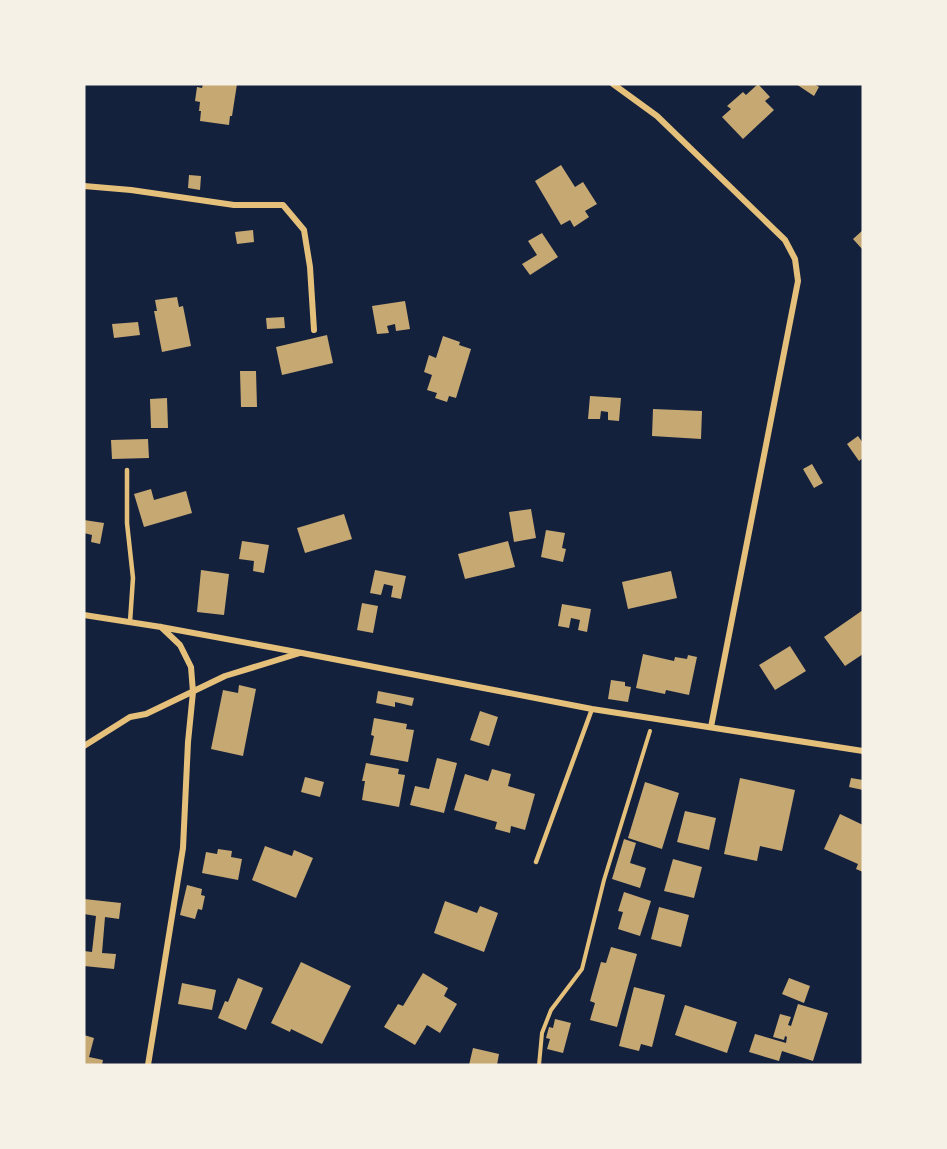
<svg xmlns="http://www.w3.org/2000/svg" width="947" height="1149" font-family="'PT Sans Narrow',sans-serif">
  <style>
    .building { fill: #c6a872 }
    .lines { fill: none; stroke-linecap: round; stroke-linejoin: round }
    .path { stroke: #e5c07b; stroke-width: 4 }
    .service { stroke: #e5c07b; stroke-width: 4.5 }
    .minor { stroke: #e5c07b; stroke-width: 6 }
  </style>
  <rect width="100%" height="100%" fill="#14213d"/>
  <!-- building -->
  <path class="building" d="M203,84H237L232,116H230L229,125L200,121L201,111H199L200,102L195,101L197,87L202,88Z
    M758,84L770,97L765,101L774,110L743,139L722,117L731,109L727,106L743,92L746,95Z
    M796,84H814L819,87L814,96Z
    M561,165L575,187L583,182L597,204L585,211L589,217L574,227L570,220L561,225L535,181Z
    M189,175L201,176L200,190L188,188Z
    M253,230L254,242L237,244L235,232Z
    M863,230V250L853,239Z
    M542,233L558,257L530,275L522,264L537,255L528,241Z
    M177,297L179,307L183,306L191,346L162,352L154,311H157L155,300Z
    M405,301L410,329L396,331L395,324L387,326L389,333L377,334L372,306Z
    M284,317L285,328L267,329L266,318Z
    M138,322L140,335L114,338L112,324Z
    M327,335L333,363L282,375L276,347Z
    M443,336L460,342L459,345L471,349L456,398L449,396L447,402L435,398L437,393L427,390L432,375L424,372L429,355L436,358Z
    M240,371H256L257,407H241Z
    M590,396L621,398L619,421L608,420V412L601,411L600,419H588Z
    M167,398L168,428H151L150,399Z
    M653,409L702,411L701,439L652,436Z
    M858,436L863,443V458L859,461L847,444Z
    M148,439L149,458L112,459L111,440Z
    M812,464L823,483L814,488L803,469Z
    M151,489L154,500L186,491L192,513L144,527L134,494Z
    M531,509L536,538L514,542L509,512Z
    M344,514L352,539L305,553L297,528Z
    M84,520L104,523L100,544L91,542L92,535L84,533Z
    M546,530L565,533L562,548L566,549L563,562L541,557Z
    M242,541L269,545L264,573L253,571L254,561L239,559Z
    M508,541L515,567L465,579L458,554Z
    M201,570L229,574L224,615L197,612Z
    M375,570L406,576L401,599L391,597L393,586L384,584L381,595L370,593Z
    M671,571L677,598L628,609L622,582Z
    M362,603L378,606L373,633L357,630Z
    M562,604L591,609L587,632L578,630L580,620L571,618L569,628L558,626Z
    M863,610V654L845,666L824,637Z
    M790,646L806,671L775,690L759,665Z
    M643,654L674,661L675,657L687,659L688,655L697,657L689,695L666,690L665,694L636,688Z
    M611,680L625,682V686L631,687L628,702L608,699Z
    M239,685L256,689L243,756L211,749L223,690L238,693Z
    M378,691L414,698L412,706L395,702V707L376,703Z
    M480,711L498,717L489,746L470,740Z
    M374,718L407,724L406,729L414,730L408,762L370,755L374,736L371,735Z
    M437,758L457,763L444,813L410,805L415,786L429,789Z
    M366,763L399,769L398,774L405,775L399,807L362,800L365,781H362Z
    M492,769L511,774L508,786L535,794L525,830L511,826L510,833L495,829L497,822L454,810L465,774L488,781Z
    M305,777L324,782L320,797L301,792Z
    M740,778L795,790L782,851L760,846L757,861L724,854Z
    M851,778L863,780V790L849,787Z
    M645,782L679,793L662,849L628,838Z
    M685,811L716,818L709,850L677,842Z
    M840,814L863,825V872L856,869L858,864L824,849Z
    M624,839L636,843L630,863L646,868L640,888L612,879Z
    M265,846L292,856L294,850L313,858L296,898L252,880Z
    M218,849L232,851L231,857L242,859L238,880L202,873L206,852L217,854Z
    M673,859L702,867L694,898L664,891Z
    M187,885L202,889L201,895L205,896L202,910L198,909L195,919L180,915Z
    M624,892L651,901L640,936L618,929L623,912L618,911Z
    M84,899L121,903L119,919L105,917L102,953L116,954L114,969L84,966V951L92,952L96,916L84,914Z
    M445,901L477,913L480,906L498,913L484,952L434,933Z
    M659,907L689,915L681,947L651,939Z
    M611,947L637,954L617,1027L590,1020L595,1003L590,1001L601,962L606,963Z
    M301,962L351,986L322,1044L291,1029L290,1032L271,1023Z
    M423,973L448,988L444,996L457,1004L440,1033L427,1025L415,1045L384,1027L398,1004L403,1006Z
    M238,978L263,988L246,1030L218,1018L225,1001L228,1002Z
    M789,978L810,986L804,1003L782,994Z
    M182,983L216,990L212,1010L178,1004Z
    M634,987L665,995L652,1047L641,1044L639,1051L619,1046Z
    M798,1004L828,1013L813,1061L782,1051L779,1061L749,1052L755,1034L786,1043L787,1037L785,1036L784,1040L773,1037L780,1014L791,1017L788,1025L791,1026Z
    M685,1005L737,1022L727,1053L675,1035Z
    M555,1019L571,1023L563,1053L547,1049L550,1039L546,1038L549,1027L553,1028Z
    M84,1035L94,1038L89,1057L103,1060L102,1065H84Z
    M473,1048L499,1054L497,1065H469Z"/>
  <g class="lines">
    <!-- path -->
    <path class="path" d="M539,1065L542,1033L551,1010L582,969L604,880L650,731"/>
    <!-- service -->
    <path class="service" d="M127,470V523L133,578L130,622
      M536,862L592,709"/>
    <!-- minor -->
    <path class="minor" d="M613,84L657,116L785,240L795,259L798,281L711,727
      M84,186L131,190L234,205H283L304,230L310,267L314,330
      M84,615L161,627L302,653L592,709L863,751
      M84,746L130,717L146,714L225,676L300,653
      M148,1065L183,848L188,742L193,692L191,667L180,645L161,627"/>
  </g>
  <!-- border -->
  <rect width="947" height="1149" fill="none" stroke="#f6f1e7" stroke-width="171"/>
</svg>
